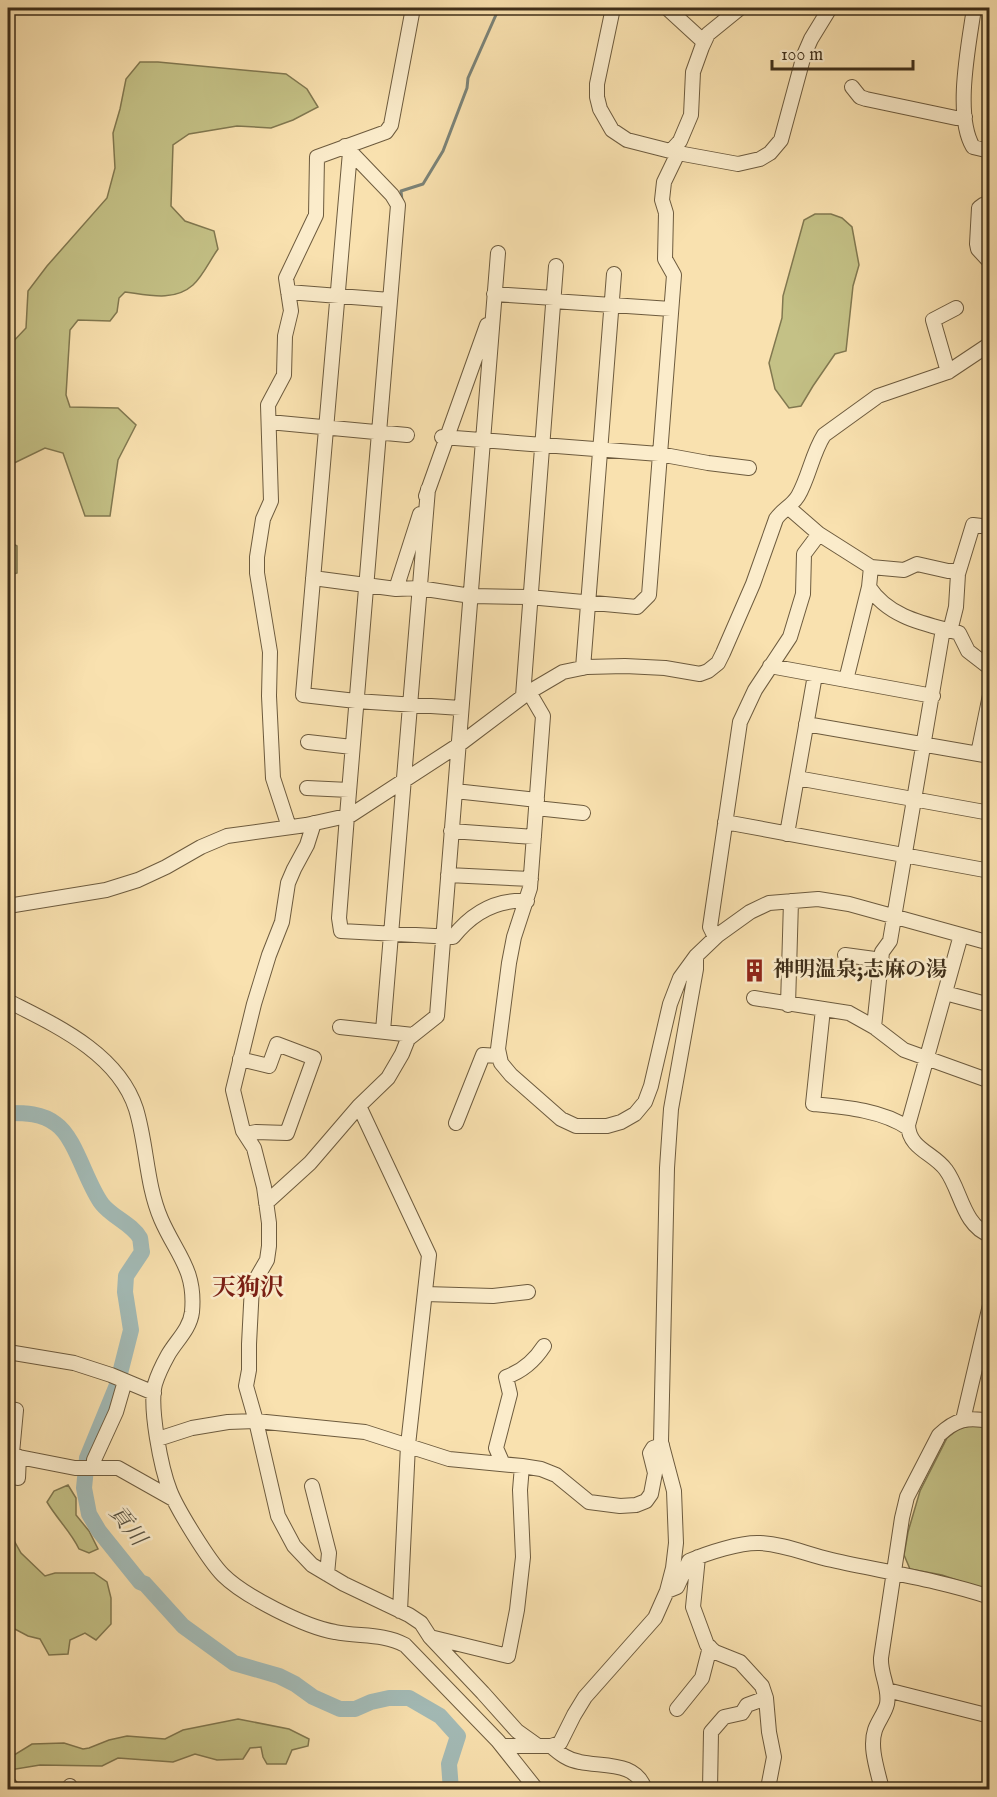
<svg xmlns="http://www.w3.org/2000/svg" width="997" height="1797" font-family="'IM FELL English','Noto Serif JP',serif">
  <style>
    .green { fill: #c4c186; stroke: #817850; stroke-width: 1.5 }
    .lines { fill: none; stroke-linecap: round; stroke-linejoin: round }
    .stream { stroke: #7b8378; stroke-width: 3 }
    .river { stroke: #a3bbb7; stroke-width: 16 }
    .minor-casing { stroke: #6d5b3e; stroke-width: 16 }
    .minor { stroke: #fbeccb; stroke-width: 14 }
    .labels { text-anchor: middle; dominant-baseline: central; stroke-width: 5; stroke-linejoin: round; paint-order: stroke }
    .poi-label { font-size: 21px; font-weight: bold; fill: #3e2e19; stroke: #fbeccb; text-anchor: start }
    .water-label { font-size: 22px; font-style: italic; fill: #575140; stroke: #fbeccb }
    .quarter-label { font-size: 24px; font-weight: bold; fill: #7a1f14; stroke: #fbeccb }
  </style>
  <rect width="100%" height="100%" fill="#f9e1af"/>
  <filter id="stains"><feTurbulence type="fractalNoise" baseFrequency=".00333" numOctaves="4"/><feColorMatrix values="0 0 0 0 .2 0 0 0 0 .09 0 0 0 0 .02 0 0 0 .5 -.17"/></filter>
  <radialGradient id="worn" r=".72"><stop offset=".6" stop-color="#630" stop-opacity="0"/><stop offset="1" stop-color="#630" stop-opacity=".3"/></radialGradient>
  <!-- green -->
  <path class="green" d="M140,62H158L286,74L307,89L318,107L293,120L271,128L237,126L189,134L173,145L171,206L185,221L214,231L218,249C210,260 203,276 193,285C174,302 148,295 125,292L119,298L117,312L110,321L78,320L70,330L66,395L70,407L118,408L136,425L118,460L110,516H85L63,453L45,448L8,466V347L26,328L28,291L47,266L107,198L115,168L113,133L120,109L126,79Z
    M815,214H831L842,218L852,227L859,265L853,286L846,351L835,354L813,386L801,406L789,408L775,389L769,363L782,318L783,296L804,220Z
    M8,541L17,546V573L8,576Z
    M975,1425L989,1427V1591L942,1575L910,1569L904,1555L908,1532L920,1491L947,1438L960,1428Z
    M68,1485L76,1498V1515L89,1531L98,1549L89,1553L79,1549C71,1532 57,1519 47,1502L54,1491Z
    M8,1537H12L21,1553L45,1576L55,1573H94L107,1582L111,1598V1624L96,1640L85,1633L70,1640L68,1654L49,1655L40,1639L28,1636L9,1626L8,1619Z
    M238,1719L289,1729L309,1739L308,1746L292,1750L286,1764H267L263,1757L261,1747L250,1748L243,1759L217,1760L195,1754L173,1762L118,1758L102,1766L40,1765L10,1770L8,1762L14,1755L32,1744L64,1743L83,1749L89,1748L109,1740L127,1736L165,1739L183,1730Z"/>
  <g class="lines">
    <!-- stream -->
    <path class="stream" d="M402,201L401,191L423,184L443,151L467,88L468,78L499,8"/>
    <!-- river -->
    <path class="river" d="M8,1113C25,1113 42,1113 56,1124C76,1138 86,1183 102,1204C112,1217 132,1224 140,1238C141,1242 141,1248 142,1252L126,1276L125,1292L131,1330L117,1385L87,1458L84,1488L89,1514L99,1531L140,1582L145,1584L183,1626L234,1663L279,1676L295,1684L313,1697L340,1709H355L371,1702L389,1698H409L440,1716L458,1736L449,1764L451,1790"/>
    <defs>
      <path id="minor" d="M613,8L597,84V97L600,109L612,130L627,140L678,153L738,164L760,159L770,153L781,140L804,55L811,39L830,8
        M667,8L704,42
        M974,8C969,44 954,115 973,147L990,151
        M852,87L860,97L866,99L956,118L965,117
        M345,146L392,195L398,205L347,816L339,918L341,931L453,937C472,913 496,899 527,901
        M671,151L680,141L691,115L693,72L702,47L708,34L740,8
        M350,152L303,695L356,701L461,708
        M990,195L989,204L983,205L979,208L977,244L978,249L990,262
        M288,292L390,300
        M494,294L554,298
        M553,301L671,309
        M948,372L933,320L956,308
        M269,422L407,435
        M442,437L659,454L708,463L749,468
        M426,496L487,325
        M789,508L819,534L871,567L869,587C889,618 926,624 959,633L968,651L990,668
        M871,567L904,570L917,564L948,571H958
        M313,578L396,589L419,588L471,596L529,597L637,607L649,595L674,275L665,259L666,213L662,200L664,182L678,153
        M396,589L420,514
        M950,631L956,607L958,574L973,525L990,527
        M770,666L933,696
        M583,668L614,274
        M846,680L869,587
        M529,692L543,716L530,888L514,937L509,963L498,1049L501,1063L511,1075L561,1119L576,1126H607L621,1122L635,1114L645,1102L651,1086L670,1004L680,978L696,956L718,935L750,912L769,903L818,899L849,904L990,943
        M523,696L556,266
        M806,724L990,756
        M308,742L352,747
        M978,754L990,695
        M797,778L990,813
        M307,788L349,790
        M455,791L537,800
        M536,808L583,813
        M725,822L990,871
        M314,823L307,845L294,869L288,883L282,922L269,955L254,1004L233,1090L243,1131L254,1148L264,1187L269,1223V1246L267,1260L252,1286L249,1344V1370L246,1386L256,1421L278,1516L294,1546L312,1565L344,1584L409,1615L421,1623L430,1637L483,1693L517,1731L538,1746
        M289,827L273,778L269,696L270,652L257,573V557L263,519L271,501L268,405L284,375L285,336L291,311L286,278L316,215L317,157L386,132L391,125L413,8
        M451,831L534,837
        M787,834L815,675
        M448,875L531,879
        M8,906L106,890L138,880L166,867L201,847L227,836L306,825L351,815L460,744L529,692L563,672L587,667L625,666L665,668L700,674L708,671L718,663L723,653L753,584L776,519C782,510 792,506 798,496C809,477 812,454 824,435L878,396L948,372L990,344
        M961,935L908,1125C909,1149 934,1153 946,1170C961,1190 963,1226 990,1235
        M715,937L710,927L740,722L755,690L790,637L803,594L804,554L819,534
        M845,955L882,960
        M945,993L990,1005
        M754,998L849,1013L874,1027L904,1050L990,1081
        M8,1001C55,1025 118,1053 136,1109C147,1145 146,1184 161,1219C176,1254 196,1269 192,1312C190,1329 176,1341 168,1355C163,1364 158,1374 155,1384C149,1407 161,1468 170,1491C177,1509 209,1561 223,1575C244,1596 305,1627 335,1632C359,1637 383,1633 405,1645L498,1741L537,1790
        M788,1005L791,901
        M823,1009L813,1104C844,1107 882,1110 908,1128
        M340,1027L413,1035
        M874,1027L882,952L890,941L943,629
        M383,1031L428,489
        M240,1059L269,1066L277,1044L314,1058L287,1133L256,1132L245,1134
        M359,1106L429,1255L408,1445L400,1611
        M456,1123L483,1055L499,1056
        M266,1203L310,1163L359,1106L388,1078L402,1054L408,1039L437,1016L498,253
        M425,1294L493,1296L528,1292
        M8,1352L74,1363L111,1375L154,1393
        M8,1409L16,1410L12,1453L19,1457L75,1468H118L173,1499
        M963,1420L990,1305
        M158,1439L192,1428L228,1422L256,1421L365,1432L449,1459L522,1466L541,1469L556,1475L589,1502L620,1506L636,1505L646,1501L651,1494L655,1473L650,1453L653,1448L662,1445
        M503,1464L496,1448L510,1394L506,1377C523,1371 535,1360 544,1346
        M95,1467L94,1460L116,1412L125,1381
        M18,1478L19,1457
        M312,1486L329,1553L327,1574
        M698,1557L693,1607L707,1645L715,1652L740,1662L762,1686L766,1698L769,1732L774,1757L769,1783V1790
        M667,1591L677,1587L689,1561C707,1553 741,1542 760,1543C785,1544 808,1555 832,1560C885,1572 939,1580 990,1597
        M430,1637L508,1656L517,1610L523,1557L520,1490L522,1466
        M887,1690L990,1716
        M677,1709L702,1678L710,1647
        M502,1746H551L560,1743L574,1715L585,1697L655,1618L667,1591L673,1568L676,1543L674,1491L661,1442L667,1168L671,1109L696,969V956
        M551,1746C560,1754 568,1760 580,1762C603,1767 637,1761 645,1790
        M8,1783L14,1790
        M69,1790L70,1786
        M710,1790L711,1732L724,1717L742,1713L747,1705L766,1698
        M882,1790C878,1771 869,1748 875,1730C878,1721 885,1713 887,1704C890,1688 880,1674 881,1658L902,1518L907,1497L939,1435C956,1419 967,1417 990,1421"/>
    </defs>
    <!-- minor casing -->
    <use href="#minor" class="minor-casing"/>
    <!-- minor -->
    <use href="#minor" class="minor"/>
  </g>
  <!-- icons -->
  <defs>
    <symbol id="building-bare" viewBox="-9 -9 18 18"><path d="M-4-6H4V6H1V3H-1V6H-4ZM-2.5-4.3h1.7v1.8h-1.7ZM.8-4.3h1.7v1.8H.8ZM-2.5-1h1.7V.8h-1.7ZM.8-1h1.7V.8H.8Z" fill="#8f2418" stroke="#fbeccb" stroke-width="2.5" paint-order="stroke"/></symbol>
  </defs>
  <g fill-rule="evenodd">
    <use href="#building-bare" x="738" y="954" width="33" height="33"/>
  </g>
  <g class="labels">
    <!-- poi labels -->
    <g class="poi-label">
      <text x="773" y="970">神明温泉;志麻の湯</text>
    </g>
    <!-- water labels -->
    <g class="water-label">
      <text transform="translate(127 1526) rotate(52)">貢川</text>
    </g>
    <!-- quarter labels -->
    <g class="quarter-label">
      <text x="248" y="1288">天狗沢</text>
    </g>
  </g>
  <!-- margin -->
  <rect width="997" height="1797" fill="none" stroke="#f9e1af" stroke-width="30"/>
  <rect x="9" y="9" width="979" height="1779" fill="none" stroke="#3e2e19" stroke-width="3"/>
  <rect x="15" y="15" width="967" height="1767" fill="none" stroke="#3e2e19" stroke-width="1.5"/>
  <!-- scale -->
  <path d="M772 60v9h141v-9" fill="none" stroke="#3e2e19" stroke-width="3"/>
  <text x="781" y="60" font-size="18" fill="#3e2e19" stroke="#fbeccb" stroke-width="4.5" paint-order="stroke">100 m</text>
  <rect width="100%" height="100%" filter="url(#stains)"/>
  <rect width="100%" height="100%" fill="url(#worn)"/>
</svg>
